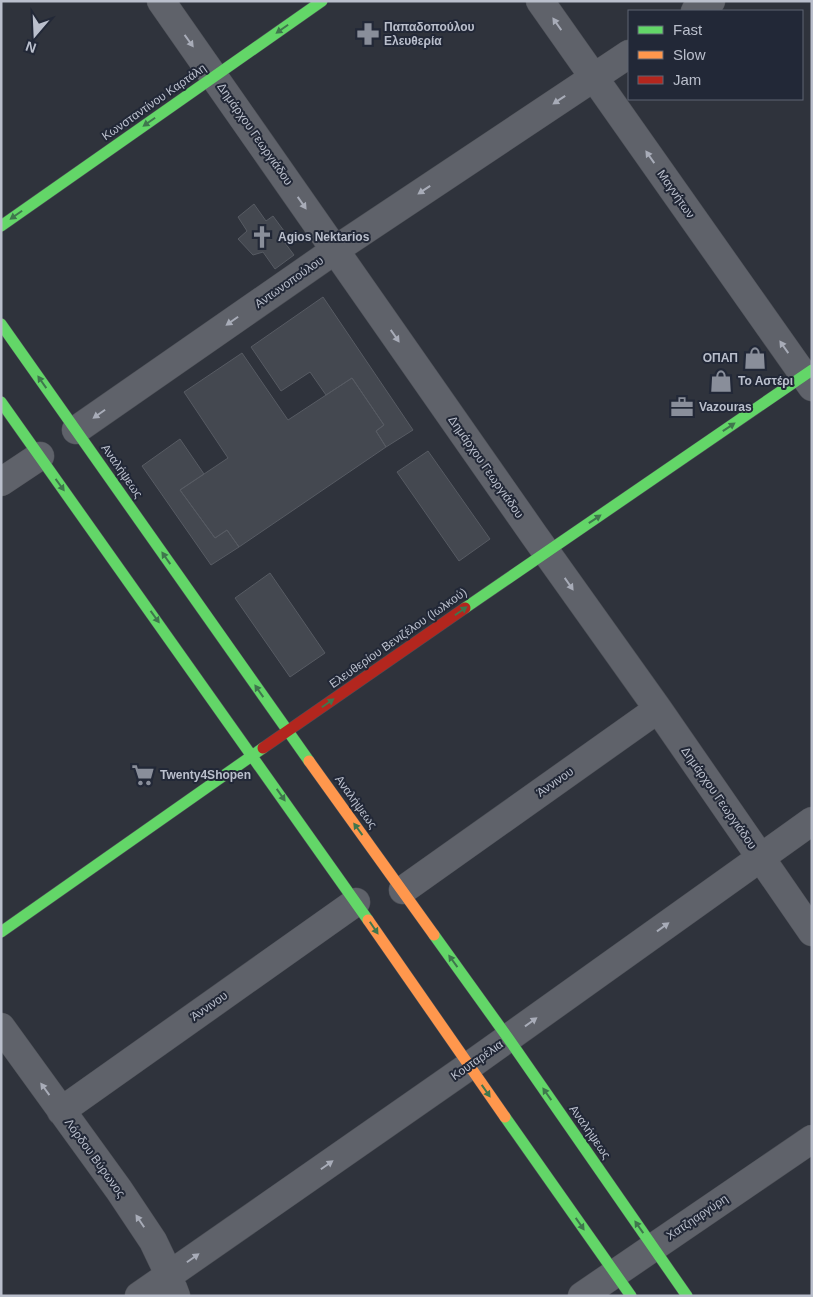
<svg xmlns="http://www.w3.org/2000/svg" width="813" height="1297" font-family="Helvetica,sans-serif">
  <style>
    .building { fill: #444850; stroke: #575b63 }
    .lines { fill: none; stroke-linecap: round; stroke-linejoin: round }
    .street-casing { stroke: #4b4e55; stroke-width: 29 }
    .fast-casing { stroke: #4b4e55; stroke-width: 12 }
    .slow-casing { stroke: #4b4e55; stroke-width: 12 }
    .jam-casing { stroke: #4b4e55; stroke-width: 12 }
    .street { stroke: #5f626a; stroke-width: 28 }
    .fast { stroke: #63d668; stroke-width: 11 }
    .slow { stroke: #ff974d; stroke-width: 11 }
    .jam { stroke: #b3261e; stroke-width: 11 }
    .oneway { fill: #a8acb8 }
    .oneway2 { fill: #3f764d }
    .labels { text-anchor: middle; dominant-baseline: central; stroke-width: 4; stroke-linejoin: round; paint-order: stroke }
    .poi-label { font-size: 12px; font-weight: bold; fill: #babfcc; stroke: #222837; text-anchor: start }
    .street-label { font-size: 12px; fill: #babfcc; stroke: #222837 }
  </style>
  <rect width="100%" height="100%" fill="#2f333c"/>
  <!-- building -->
  <path class="building" d="M254,204L266,221L273,216L287,235L282,239L294,255L275,269L263,252L253,255L238,239L247,231L238,217Z
    M323,297L413,430L386,447L376,431L384,425L352,378L326,395L310,372L281,391L251,347Z
    M242,353L288,420L352,378L384,425L376,431L386,447L239,547L227,530L215,538L180,490L228,458L184,392Z
    M180,439L204,474L180,490L215,538L227,530L239,547L211,565L142,466Z
    M428,451L490,539L459,561L397,472Z
    M270,573L325,653L290,677L235,598Z"/>
  <g class="lines">
    <defs>
      <path id="street" d="M161,1L534,535L658,709L812,932
        M540,1L812,387
        M695,11L711,1
        M76,430L335,250L629,54
        M1,482L40,456
        M403,890L658,709
        M1,1027L119,1190L153,1241L164,1264L176,1296
        M61,1111L356,902
        M139,1296L469,1066L812,821
        M582,1296L812,1139"/>
      <path id="fast" d="M1,226L322,1
        M1,324L309,761
        M1,402L368,920
        M465,608L812,370
        M1,932L263,748
        M434,935L508,1038L687,1296
        M505,1117L631,1296"/>
      <path id="slow" d="M309,761L434,935
        M368,920L505,1117"/>
      <path id="jam" d="M263,748L465,608"/>
    </defs>
    <!-- street casing -->
    <use href="#street" class="street-casing"/>
    <!-- fast casing -->
    <use href="#fast" class="fast-casing"/>
    <!-- slow casing -->
    <use href="#slow" class="slow-casing"/>
    <!-- jam casing -->
    <use href="#jam" class="jam-casing"/>
    <!-- street -->
    <use href="#street" class="street"/>
    <!-- fast -->
    <use href="#fast" class="fast"/>
    <!-- slow -->
    <use href="#slow" class="slow"/>
    <!-- jam -->
    <use href="#jam" class="jam"/>
  </g>
  <!-- one-way arrows -->
  <defs><path id="oneway-solid" d="M-6-.8H1V-3.2L6.5 0L1 3.2V.8H-6Z" transform="scale(1.25)"/></defs>
  <g class="oneway">
    <use href="#oneway-solid" transform="translate(557 24) rotate(-125)"/>
    <use href="#oneway-solid" transform="translate(189 41) rotate(54)"/>
    <use href="#oneway-solid" transform="translate(559 100) rotate(146)"/>
    <use href="#oneway-solid" transform="translate(650 157) rotate(-125)"/>
    <use href="#oneway-solid" transform="translate(424 190) rotate(146)"/>
    <use href="#oneway-solid" transform="translate(302 203) rotate(55)"/>
    <use href="#oneway-solid" transform="translate(232 321) rotate(145)"/>
    <use href="#oneway-solid" transform="translate(395 336) rotate(55)"/>
    <use href="#oneway-solid" transform="translate(784 347) rotate(-125)"/>
    <use href="#oneway-solid" transform="translate(99 414) rotate(145)"/>
    <use href="#oneway-solid" transform="translate(569 584) rotate(55)"/>
    <use href="#oneway-solid" transform="translate(663 927) rotate(-36)"/>
    <use href="#oneway-solid" transform="translate(531 1022) rotate(-36)"/>
    <use href="#oneway-solid" transform="translate(45 1089) rotate(-126)"/>
    <use href="#oneway-solid" transform="translate(327 1165) rotate(-35)"/>
    <use href="#oneway-solid" transform="translate(140 1221) rotate(-124)"/>
    <use href="#oneway-solid" transform="translate(193 1258) rotate(-35)"/>
  </g>
  <g class="oneway2">
    <use href="#oneway-solid" transform="translate(282 29) rotate(145)"/>
    <use href="#oneway-solid" transform="translate(149 122) rotate(145)"/>
    <use href="#oneway-solid" transform="translate(16 215) rotate(145)"/>
    <use href="#oneway-solid" transform="translate(42 382) rotate(-125)"/>
    <use href="#oneway-solid" transform="translate(729 427) rotate(-34)"/>
    <use href="#oneway-solid" transform="translate(60 485) rotate(54)"/>
    <use href="#oneway-solid" transform="translate(595 519) rotate(-34)"/>
    <use href="#oneway-solid" transform="translate(166 558) rotate(-125)"/>
    <use href="#oneway-solid" transform="translate(461 611) rotate(-35)"/>
    <use href="#oneway-solid" transform="translate(155 617) rotate(54)"/>
    <use href="#oneway-solid" transform="translate(259 691) rotate(-125)"/>
    <use href="#oneway-solid" transform="translate(328 703) rotate(-35)"/>
    <use href="#oneway-solid" transform="translate(281 795) rotate(55)"/>
    <use href="#oneway-solid" transform="translate(358 829) rotate(-126)"/>
    <use href="#oneway-solid" transform="translate(374 928) rotate(56)"/>
    <use href="#oneway-solid" transform="translate(453 961) rotate(-126)"/>
    <use href="#oneway-solid" transform="translate(486 1091) rotate(55)"/>
    <use href="#oneway-solid" transform="translate(547 1094) rotate(-125)"/>
    <use href="#oneway-solid" transform="translate(580 1224) rotate(55)"/>
    <use href="#oneway-solid" transform="translate(639 1227) rotate(-125)"/>
  </g>
  <!-- icons -->
  <defs>
    <symbol id="pharmacy-bare" viewBox="-9 -9 18 18"><path d="M-2-6h4v4h4v4h-4v4h-4v-4h-4v-4h4Z" fill="#898e9a" stroke="#222837" stroke-width="2.5" paint-order="stroke"/></symbol>
    <symbol id="church-bare" viewBox="-9 -9 18 18"><path d="M-1.2-6h2.4v3.5h3.3v2.4h-3.3V6h-2.4V-.1h-3.3v-2.4h3.3Z" fill="#898e9a" stroke="#222837" stroke-width="2.5" paint-order="stroke"/></symbol>
    <symbol id="shop-bare" viewBox="-9 -9 18 18"><path d="M-5-2.5h2.3a2.7 3.5 0 0 1 5.4 0H5L5.5 6h-11ZM-1.5-2.5h3a1.5 2.3 0 0 0-3 0Z" fill="#898e9a" stroke="#222837" stroke-width="2.5" paint-order="stroke"/></symbol>
    <symbol id="office-bare" viewBox="-9 -9 18 18"><path d="M-6-3h4V-5.5h4V-3h4V5H-6ZM-1-4.5V-3h2v-1.5ZM-6 0V1H6V0Z" fill="#898e9a" stroke="#222837" stroke-width="2.5" paint-order="stroke"/></symbol>
    <symbol id="supermarket-bare" viewBox="-9 -9 18 18"><path d="M-6-5.5h2.5l.6 2H6L4.5 2H-2.5L-4.4-4H-6ZM-1.5 3.2a1.3 1.3 0 1 0 .1 0ZM3 3.2a1.3 1.3 0 1 0 .1 0Z" fill="#898e9a" stroke="#222837" stroke-width="2.5" paint-order="stroke"/></symbol>
  </defs>
  <g fill-rule="evenodd">
    <use href="#pharmacy-bare" x="352" y="18" width="32" height="32"/>
    <use href="#church-bare" x="246" y="221" width="32" height="32"/>
    <use href="#shop-bare" x="739" y="342" width="32" height="32"/>
    <use href="#shop-bare" x="705" y="365" width="32" height="32"/>
    <use href="#office-bare" x="666" y="391" width="32" height="32"/>
    <use href="#supermarket-bare" x="127" y="759" width="32" height="32"/>
  </g>
  <g class="labels">
    <!-- poi labels -->
    <g class="poi-label">
      <text x="384" y="27">Παπαδοπούλου<tspan x="384" dy="14">Ελευθερία</tspan></text>
      <text x="278" y="237">Agios Nektarios</text>
      <text x="738" y="358" text-anchor="end">ΟΠΑΠ</text>
      <text x="738" y="381">Το Αστέρι</text>
      <text x="699" y="407">Vazouras</text>
      <text x="160" y="775">Twenty4Shopen</text>
    </g>
    <!-- street labels -->
    <g class="street-label">
      <text transform="translate(154 102) rotate(-35)">Κωνσταντίνου Καρτάλη</text>
      <text transform="translate(255 134) rotate(55)">Δημάρχου Γεωργιάδου</text>
      <text transform="translate(676 194) rotate(55)">Μαγνήτων</text>
      <text transform="translate(289 282) rotate(-35)">Αντωνοπούλου</text>
      <text transform="translate(486 467) rotate(55)">Δημάρχου Γεωργιάδου</text>
      <text transform="translate(122 471) rotate(55)">Αναλήψεως</text>
      <text transform="translate(398 638) rotate(-35)">Ελευθερίου Βενιζέλου (Ιωλκού)</text>
      <text transform="translate(555 782) rotate(-35)">Άννινου</text>
      <text transform="translate(719 798) rotate(55)">Δημάρχου Γεωργιάδου</text>
      <text transform="translate(356 802) rotate(54)">Αναλήψεως</text>
      <text transform="translate(209 1006) rotate(-35)">Άννινου</text>
      <text transform="translate(477 1060) rotate(-35)">Κουταρέλια</text>
      <text transform="translate(590 1132) rotate(55)">Αναλήψεως</text>
      <text transform="translate(95 1158) rotate(54)">Λόρδου Βύρωνος</text>
      <text transform="translate(697 1217) rotate(-34)">Χατζηαργύρη</text>
    </g>
  </g>
  <!-- border -->
  <rect width="813" height="1297" fill="none" stroke="#babfcc" stroke-width="5"/>
  <!-- legend -->
  <rect x="628" y="10" width="175" height="90" fill="#222837" stroke="#5f6473"/>
  <rect x="638" y="26" width="25" height="8" fill="#63d668" stroke="#5f6473"/>
  <text x="673" y="35" font-size="15" fill="#babfcc">Fast</text>
  <rect x="638" y="51" width="25" height="8" fill="#ff974d" stroke="#5f6473"/>
  <text x="673" y="60" font-size="15" fill="#babfcc">Slow</text>
  <rect x="638" y="76" width="25" height="8" fill="#b3261e" stroke="#5f6473"/>
  <text x="673" y="85" font-size="15" fill="#babfcc">Jam</text>
  <!-- north arrow -->
  <g transform="translate(35 35) rotate(199)" stroke="#222837" stroke-width="4" paint-order="stroke">
  <path d="M0-4L9 19L0 12L-9 19Z" fill="#babfcc"/>
  <text y="-8" font-size="14" font-weight="bold" text-anchor="middle" fill="#babfcc">N</text>
  </g>
</svg>
